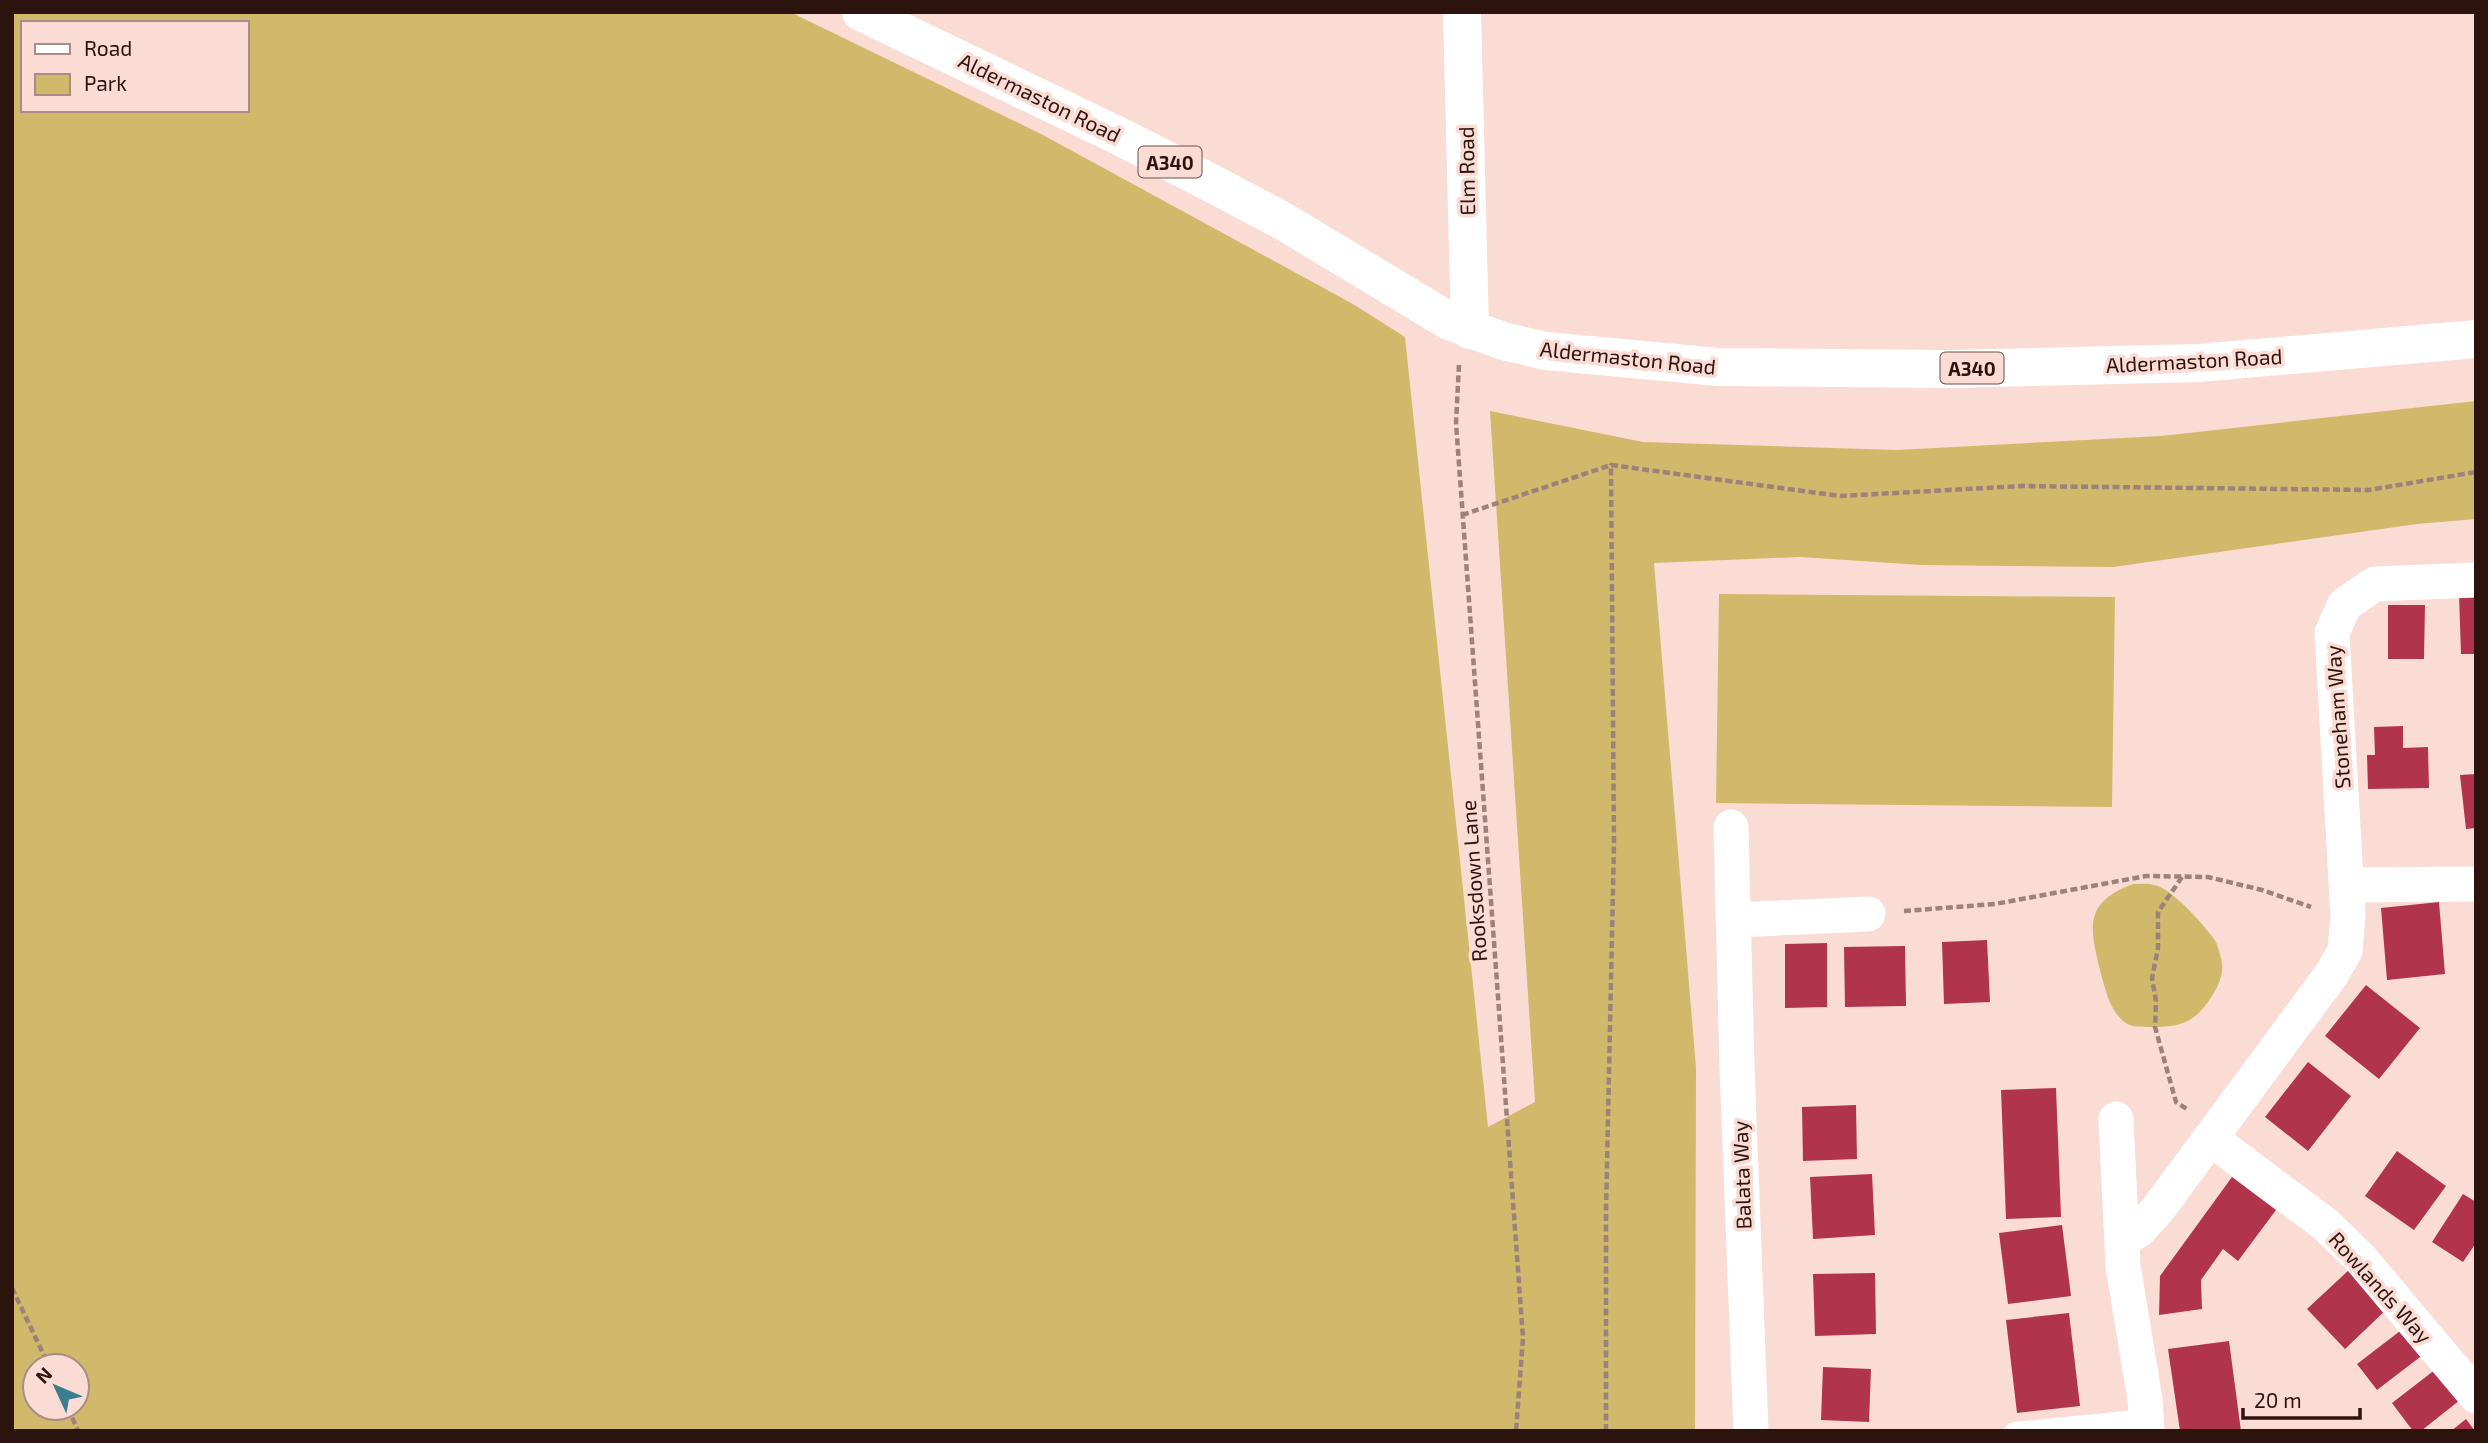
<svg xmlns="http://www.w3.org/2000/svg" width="2488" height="1443" font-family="'Exo 2',sans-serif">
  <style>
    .green { fill: #d1b96c; fill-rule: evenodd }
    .building { fill: #b1344d }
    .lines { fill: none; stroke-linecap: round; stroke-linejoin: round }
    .path { stroke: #9d817b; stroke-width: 4.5; stroke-dasharray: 7 3.5; stroke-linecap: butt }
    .service { stroke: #fff; stroke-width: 18 }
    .minor { stroke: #fff; stroke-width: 35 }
    .tertiary { stroke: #fff; stroke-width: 38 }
    .primary { stroke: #fff; stroke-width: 38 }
    .labels { text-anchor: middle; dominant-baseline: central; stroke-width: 7; stroke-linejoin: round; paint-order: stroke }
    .shield { fill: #fadcd5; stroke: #6a4f4a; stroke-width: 2 }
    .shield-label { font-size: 19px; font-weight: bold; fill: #2d130e }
    .street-label { font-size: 21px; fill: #2d130e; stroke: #fadcd5 }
  </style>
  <rect width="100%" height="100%" fill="#fadcd5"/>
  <!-- green -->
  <path class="green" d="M12,12H790L1043,135L1353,304L1405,337L1488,1127L1535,1102L1490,411L1643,442L1897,450L2161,436L2476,401V519L2417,524L2113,567L1921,565L1800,557L1654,563L1696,1068L1695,1431H12ZM23,23H247V110H23ZM35,1366H77V1408H35Z
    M1719,594L2115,597L2112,807L1716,803Z
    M2133,884C2140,884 2148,883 2154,885C2171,887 2207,928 2216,942C2218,947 2221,957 2222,963C2224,977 2216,990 2208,1002C2191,1026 2175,1027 2148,1027C2137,1026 2132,1028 2123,1021C2109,1008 2106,991 2101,974C2090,929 2082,903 2133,884Z"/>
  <!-- building -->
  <path class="building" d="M2459,594H2476V654H2461Z
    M2388,605H2425L2424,659H2388Z
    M2403,726V748L2428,747L2429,788L2368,789L2367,755H2375L2374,727Z
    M2476,774V828L2466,829L2460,775Z
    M2439,902L2445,974L2387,980L2381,908Z
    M1987,940L1990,1002L1944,1004L1942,942Z
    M1827,943V1007L1785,1008V944Z
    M1905,946L1906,1006L1845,1007L1844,947Z
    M2366,985L2420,1028L2379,1079L2325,1036Z
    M2308,1062L2351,1096L2308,1151L2265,1117Z
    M2056,1088L2061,1217L2006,1219L2001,1090Z
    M1856,1105L1857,1159L1803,1161L1802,1107Z
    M2397,1151L2446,1186L2414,1230L2365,1196Z
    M1872,1174L1875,1235L1813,1239L1810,1177Z
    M2232,1177L2276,1210L2238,1261L2223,1249L2201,1280L2202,1309L2159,1315L2160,1276Z
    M2463,1194L2476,1202V1243L2463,1262L2432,1242Z
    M2062,1225L2071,1296L2008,1304L1999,1233Z
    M2350,1269L2388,1308L2345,1349L2307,1309Z
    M1875,1273L1876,1334L1815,1336L1813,1274Z
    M2069,1313L2080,1406L2017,1413L2006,1320Z
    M2404,1328L2424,1354L2377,1390L2357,1364Z
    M2229,1341L2241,1431H2180L2168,1349Z
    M1823,1367L1871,1369L1869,1422L1821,1420Z
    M2436,1369L2460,1400L2421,1431H2413L2392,1403Z
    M2466,1419L2475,1431H2451Z"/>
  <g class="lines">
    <!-- path -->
    <path class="path" d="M1459,365L1456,423L1523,1338L1516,1431
      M1462,515L1611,465
      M2182,877L2158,912V948L2152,978L2156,1001L2155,1027L2176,1102L2187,1109
      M1904,911L1995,904L2146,876L2208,877L2262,890L2311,907
      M12,1288L49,1366
      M68,1408L78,1431
      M1606,1431V1210L1614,843L1611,465L1840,496L2022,486L2369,490L2476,472"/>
    <!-- service -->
    <path class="service" d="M2014,1431L2146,1418"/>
    <!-- minor -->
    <path class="minor" d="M1731,827L1737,1067L1751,1431
      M2348,885L2476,884
      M1733,920L1868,914
      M2116,1119L2123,1266L2145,1399L2147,1431
      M2210,1138L2326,1225L2360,1258L2476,1396
      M2122,1240L2139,1230L2158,1209L2331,975L2345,951L2348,916L2332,633L2345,604L2375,584L2476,580"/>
    <!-- tertiary -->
    <path class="tertiary" d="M1462,12L1470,330"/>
    <!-- primary -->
    <path class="primary" d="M861,12L1121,137L1215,185L1283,221L1449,321L1503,341L1546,351L1719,367L1948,369L2199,363L2476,339"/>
  </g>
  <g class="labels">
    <!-- shield labels -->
    <g class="shield">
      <rect x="1138.5" y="146.5" width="63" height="31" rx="5"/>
      <rect x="1940.5" y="352.5" width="63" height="31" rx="5"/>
    </g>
    <g class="shield-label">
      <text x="1170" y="162">A340</text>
      <text x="1972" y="368">A340</text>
    </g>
    <!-- street labels -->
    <g class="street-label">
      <text transform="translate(1040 97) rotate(26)">Aldermaston Road</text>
      <text transform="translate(1466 171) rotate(-91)">Elm Road</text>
      <text transform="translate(1628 357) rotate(6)">Aldermaston Road</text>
      <text transform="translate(2194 360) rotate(-3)">Aldermaston Road</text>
      <text transform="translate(2337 717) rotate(-94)">Stoneham Way</text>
      <text transform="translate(1473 881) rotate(-94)">Rooksdown Lane</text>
      <text transform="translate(1741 1175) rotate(-92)">Balata Way</text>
      <text transform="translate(2381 1287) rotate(48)">Rowlands Way</text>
    </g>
  </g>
  <!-- border -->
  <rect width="2488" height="1443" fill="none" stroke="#2d130e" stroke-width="28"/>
  <!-- legend -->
  <rect x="21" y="21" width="228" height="91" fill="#fadcd5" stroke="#a88c85" stroke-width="2"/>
  <rect x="35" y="44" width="35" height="10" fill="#ffffff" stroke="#a88c85" stroke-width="2"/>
  <text x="84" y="56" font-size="21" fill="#2d130e">Road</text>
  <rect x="35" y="74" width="35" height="21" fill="#d1b96c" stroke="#a88c85" stroke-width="2"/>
  <text x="84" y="91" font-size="21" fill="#2d130e">Park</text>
  <!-- north arrow -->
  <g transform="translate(56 1387) rotate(314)"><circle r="33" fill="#fadcd5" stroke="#a88c85" stroke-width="2"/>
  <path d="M0-5L12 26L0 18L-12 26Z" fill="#3a7e8d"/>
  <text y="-10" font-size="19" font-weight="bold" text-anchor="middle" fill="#2d130e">N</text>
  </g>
  <!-- scale -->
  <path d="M2243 1408v10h117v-10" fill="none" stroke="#2d130e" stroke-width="3.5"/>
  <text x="2254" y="1408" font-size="21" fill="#2d130e" stroke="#fadcd5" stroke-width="5" paint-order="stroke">20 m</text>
</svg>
